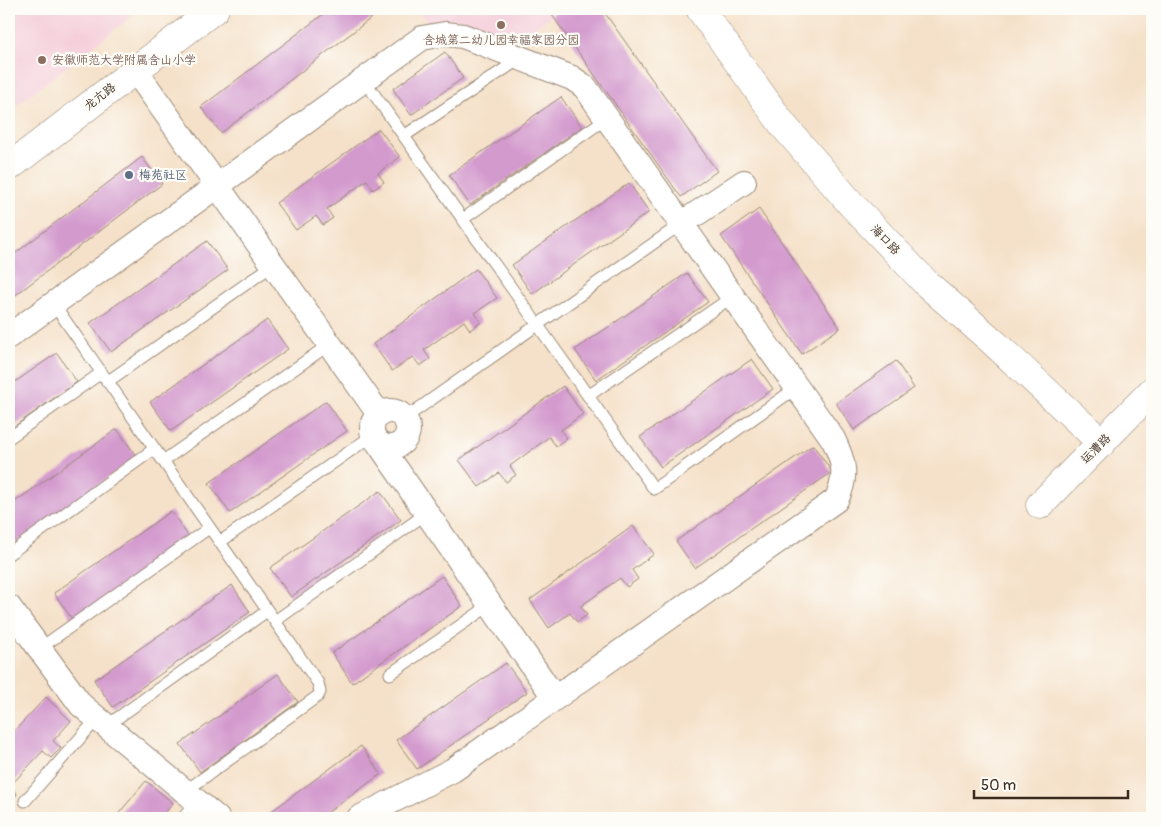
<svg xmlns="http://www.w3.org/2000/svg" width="1161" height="827" font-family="Pangolin,'LXGW WenKai TC',sans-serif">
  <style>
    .built { fill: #f5cfdb }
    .building { fill: #d39ace }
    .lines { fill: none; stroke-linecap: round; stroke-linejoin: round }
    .service-casing { stroke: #988674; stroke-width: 13 }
    .minor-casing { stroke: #988674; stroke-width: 26 }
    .tertiary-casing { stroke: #988674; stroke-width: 29 }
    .secondary-casing { stroke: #988674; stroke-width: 29 }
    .service { stroke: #fff; stroke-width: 11 }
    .minor { stroke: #fff; stroke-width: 24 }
    .tertiary { stroke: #fff; stroke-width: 28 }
    .secondary { stroke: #fff; stroke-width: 28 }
    .education-dot { fill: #8d6e63; stroke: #fdfcf7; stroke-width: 2 }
    .service-dot { fill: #5c6f8a; stroke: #fdfcf7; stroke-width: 2 }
    .labels { text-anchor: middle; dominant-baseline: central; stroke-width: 4.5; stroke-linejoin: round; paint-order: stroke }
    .education-label { font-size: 12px; fill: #785e54; stroke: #fdfcf7 }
    .street-label { font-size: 12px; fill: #3b2a1e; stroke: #fdfcf7 }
    .service-label { font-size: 12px; fill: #4e5e75; stroke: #fdfcf7; text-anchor: start }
  </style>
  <rect width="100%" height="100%" fill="#fdfcf7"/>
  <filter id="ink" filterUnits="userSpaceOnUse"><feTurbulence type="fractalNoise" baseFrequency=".02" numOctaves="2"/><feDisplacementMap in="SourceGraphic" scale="10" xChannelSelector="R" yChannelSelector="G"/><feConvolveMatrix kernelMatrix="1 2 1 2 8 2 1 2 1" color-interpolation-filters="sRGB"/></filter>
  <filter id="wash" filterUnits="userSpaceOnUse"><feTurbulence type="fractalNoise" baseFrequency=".0096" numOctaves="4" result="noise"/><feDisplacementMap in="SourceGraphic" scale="20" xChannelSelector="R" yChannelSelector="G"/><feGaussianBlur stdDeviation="1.12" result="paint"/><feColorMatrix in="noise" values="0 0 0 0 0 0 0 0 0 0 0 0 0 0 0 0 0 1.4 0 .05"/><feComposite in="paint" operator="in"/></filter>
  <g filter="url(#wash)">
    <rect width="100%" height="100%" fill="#f5e1c9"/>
    <!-- built -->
    <path class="built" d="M9,9H141L9,111Z
      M417,9H560L514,42L459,23L430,26Z"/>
    <g id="blocks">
      <!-- building -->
      <path class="building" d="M330,9H383L221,133L201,107Z
        M560,9H602L717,171L681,197L552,15Z
        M445,52L463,78L411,115L393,89Z
        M561,97L582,127L470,205L449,175Z
        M379,129L400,157L378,173L384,182L373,190L367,180L327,209L333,218L323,225L316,216L296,230L276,203Z
        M142,157L162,184L9,300V258Z
        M629,183L649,212L532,294L512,265Z
        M759,209L840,328L802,354L721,236Z
        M207,241L228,270L111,352L90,323Z
        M476,269L497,298L475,313L481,322L470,330L464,321L424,350L430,359L420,366L413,357L392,371L373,344Z
        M687,273L708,302L596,380L575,350Z
        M267,320L288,349L171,431L150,402Z
        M57,353L77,382L9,430V386Z
        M752,359L773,389L661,467L640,437Z
        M896,361L914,388L854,430L836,403Z
        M563,386L583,414L561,430L567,438L556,446L549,437L510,466L516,475L506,482L499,473L479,487L459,460Z
        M326,401L347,431L230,513L209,483Z
        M117,429L137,457L9,548V506Z
        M813,445L832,472L695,568L676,541Z
        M380,491L401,520L291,597L270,568Z
        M171,511L191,540L74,622L54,593Z
        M633,526L654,554L632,570L638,579L627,587L620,578L581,606L587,615L577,622L570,613L549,628L530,600Z
        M442,576L462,606L352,683L332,653Z
        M232,585L250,612L113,707L94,680Z
        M506,663L527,692L417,769L396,740Z
        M278,674L298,702L200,772L180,744Z
        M46,697L71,721L53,741L61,748L51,758L43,751L10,786L17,794L9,803V737Z
        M361,746L381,774L320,818H273L269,813Z
        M146,781L173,803L161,818H115Z"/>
    </g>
  </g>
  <g filter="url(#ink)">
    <use href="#blocks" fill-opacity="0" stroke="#988674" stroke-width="1"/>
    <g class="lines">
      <defs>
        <path id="service" d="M364,80L654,489L796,388
          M404,136L521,58
          M463,219L607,118
          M53,303L318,683L320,692L318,696L184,792
          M107,382L273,265
          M588,396L732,297
          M405,418L681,224
          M9,438L101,373
          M163,461L330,344
          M220,542L373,435
          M9,554L154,449
          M275,621L427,513
          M39,649L209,528
          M390,674L490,605
          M105,727L267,611
          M25,801L96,720
          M183,818L196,802"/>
        <path id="minor" d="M135,70L379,414
          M681,224L744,182
          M9,336L422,38L445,34L463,36L572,78L585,87L833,439C844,461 848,477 836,500L453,770L359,818
          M372 429a18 18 0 1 1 36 0a18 18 0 1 1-36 0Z
          M379,444L554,697
          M9,607L81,705L217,818"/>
        <path id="tertiary" d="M700,9L783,125L852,205L927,284L992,341L1102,443
          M9,167L215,9"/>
        <path id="secondary" d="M1040,505L1152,391"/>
      </defs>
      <!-- service casing -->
      <use href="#service" class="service-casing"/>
      <!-- minor casing -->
      <use href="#minor" class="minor-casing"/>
      <!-- tertiary casing -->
      <use href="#tertiary" class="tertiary-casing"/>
      <!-- secondary casing -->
      <use href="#secondary" class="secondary-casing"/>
      <!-- service -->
      <use href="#service" class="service"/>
      <!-- minor -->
      <use href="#minor" class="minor"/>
      <!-- tertiary -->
      <use href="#tertiary" class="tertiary"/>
      <!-- secondary -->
      <use href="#secondary" class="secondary"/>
    </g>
  </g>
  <!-- markers -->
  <g class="education-dot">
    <circle cx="501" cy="25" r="5"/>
    <circle cx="42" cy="60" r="5"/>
  </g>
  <circle class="service-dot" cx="129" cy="175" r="5"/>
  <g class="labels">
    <!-- education labels -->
    <g class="education-label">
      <text x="501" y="40">含城第二幼儿园幸福家园分园</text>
      <text x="52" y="60" text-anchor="start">安徽师范大学附属含山小学</text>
    </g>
    <!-- street labels -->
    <g class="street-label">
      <text transform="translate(100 97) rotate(-38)">龙亢路</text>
      <text transform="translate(885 240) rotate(46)">海口路</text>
      <text transform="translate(1096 449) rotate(-45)">运漕路</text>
    </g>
    <!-- service labels -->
    <g class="service-label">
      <text x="139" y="175">梅苑社区</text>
    </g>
  </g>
  <!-- margin -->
  <rect width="1161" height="827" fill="none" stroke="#fdfcf7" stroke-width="30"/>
  <!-- scale -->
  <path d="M974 790v8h154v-8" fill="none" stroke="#3b2a1e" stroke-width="2.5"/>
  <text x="981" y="790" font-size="15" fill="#3b2a1e" stroke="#fdfcf7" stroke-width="4" paint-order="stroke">50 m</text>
</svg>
